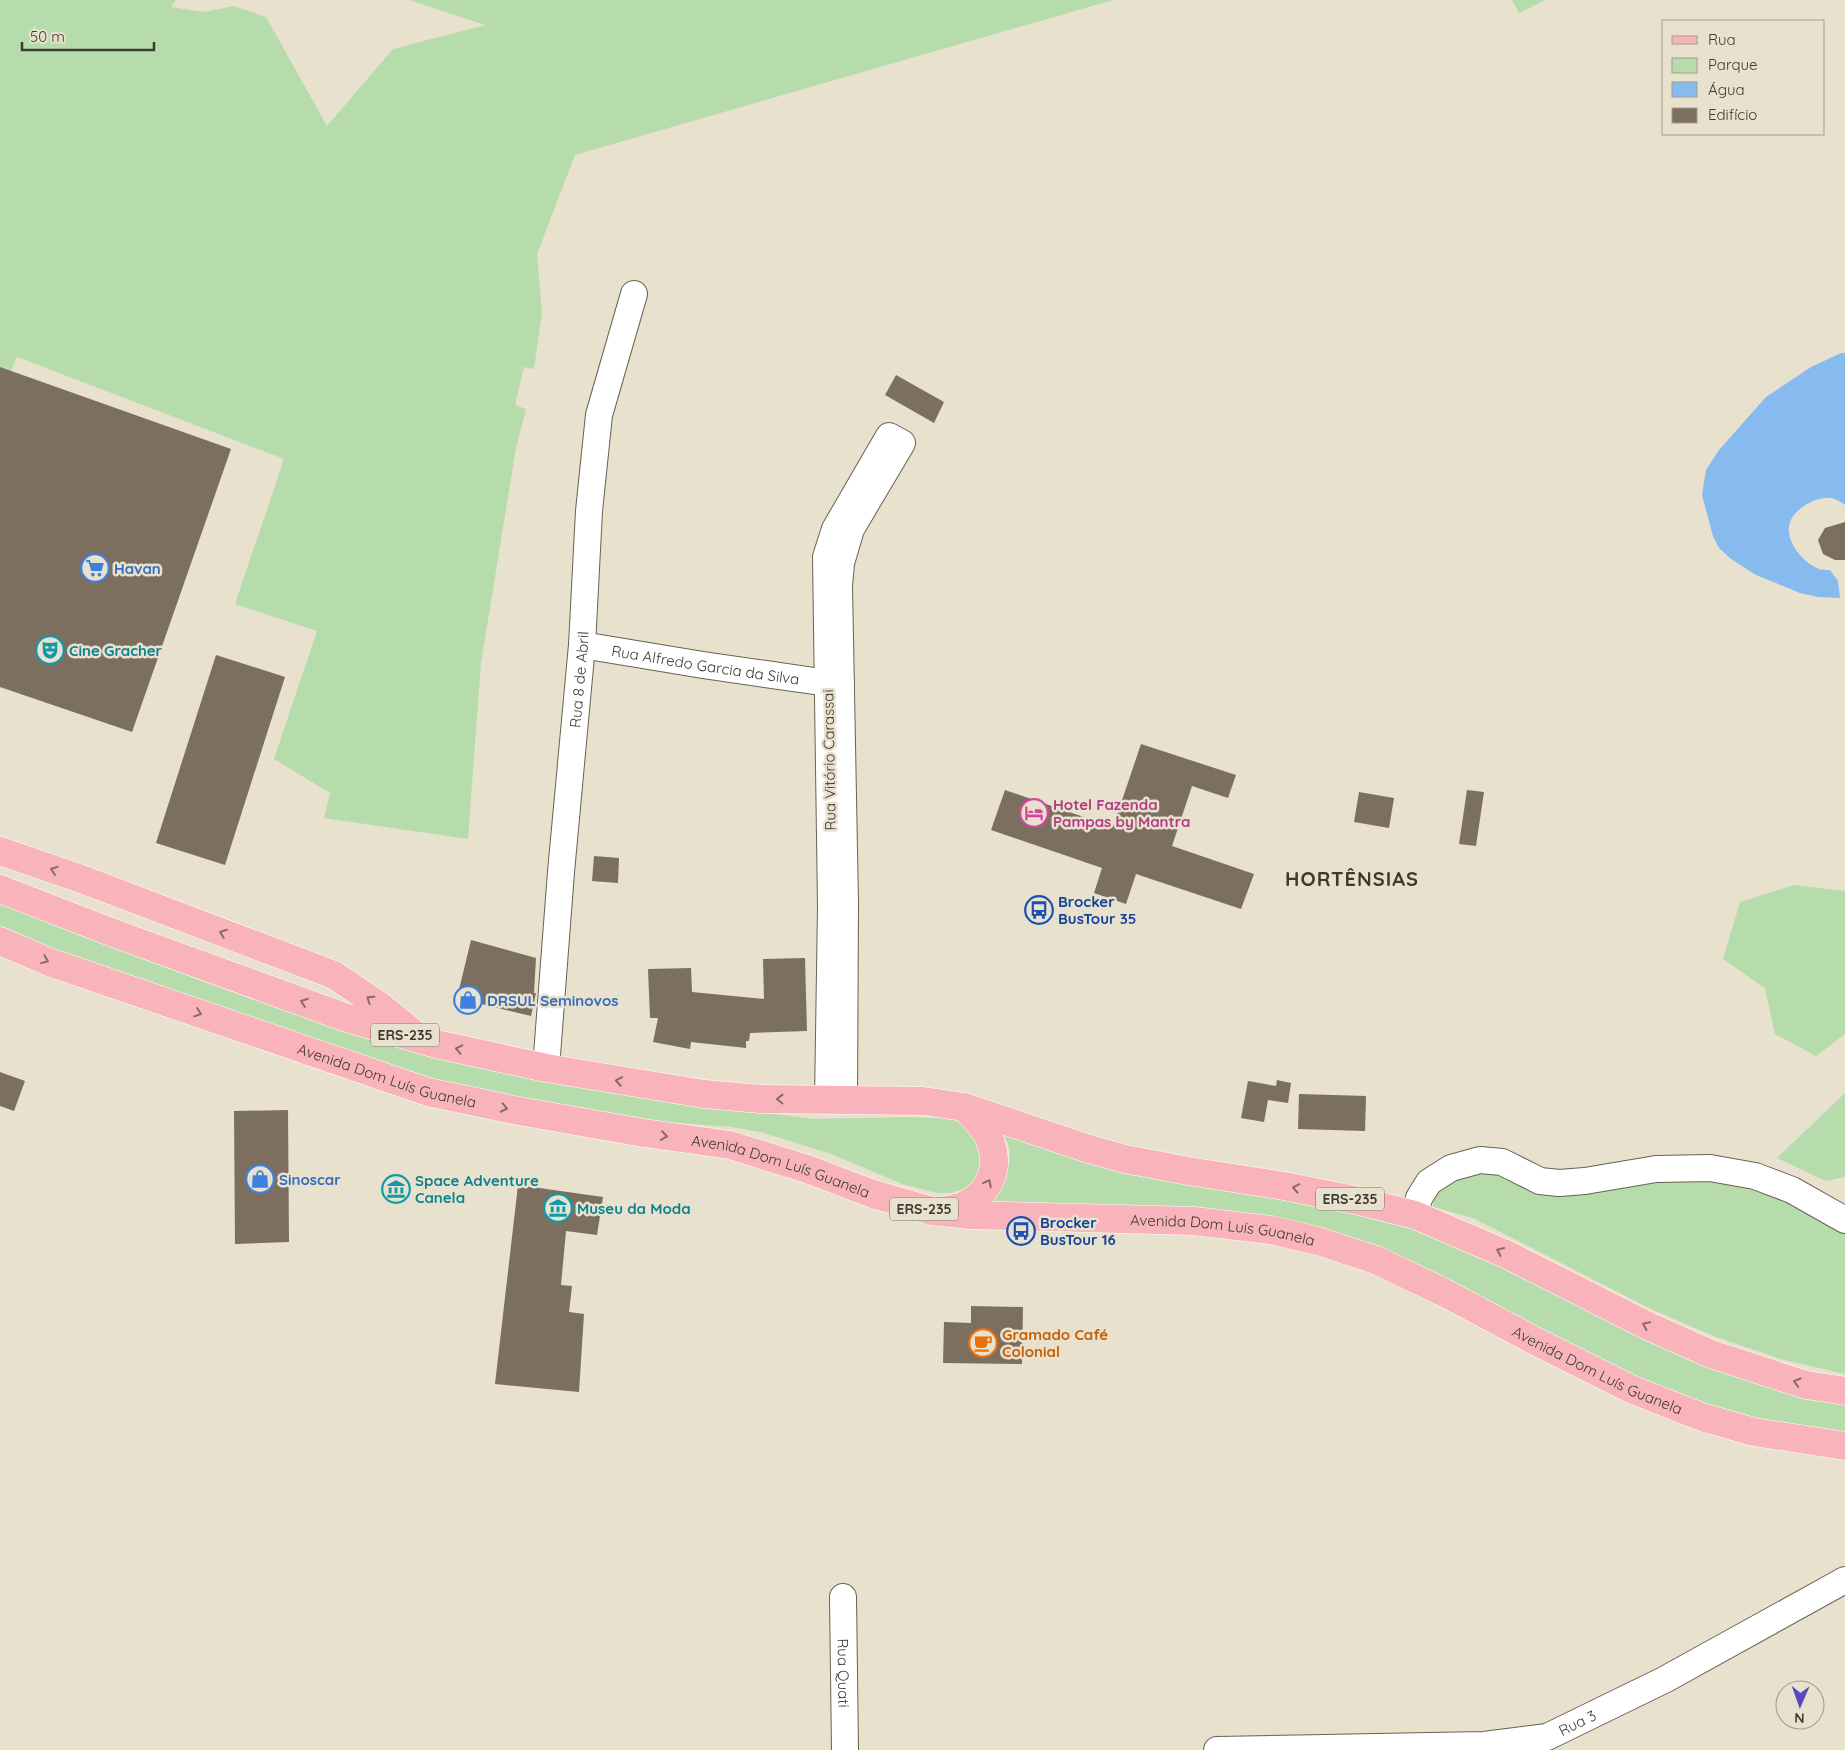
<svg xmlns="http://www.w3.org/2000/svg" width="1845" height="1750" font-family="Quicksand,sans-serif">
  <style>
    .green { fill: #b7dcac }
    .water { fill: #87bbf0 }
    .building { fill: #7c6f60 }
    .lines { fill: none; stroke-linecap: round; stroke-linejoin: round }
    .minor-casing { stroke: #686251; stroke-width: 28 }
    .major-casing { stroke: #fff; stroke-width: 29 }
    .minor { stroke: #fff; stroke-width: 26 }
    .major { stroke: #f9b4bb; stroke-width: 28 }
    .oneway { stroke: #886b69 }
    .labels { text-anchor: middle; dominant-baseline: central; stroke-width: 5; stroke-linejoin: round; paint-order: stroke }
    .shield { fill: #e7e1ce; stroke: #706c62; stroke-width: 1 }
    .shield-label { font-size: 14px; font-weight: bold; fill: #3d3a33 }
    .shop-label { font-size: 15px; font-weight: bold; fill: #366cbe; stroke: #e7e1ce; text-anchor: start }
    .culture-label { font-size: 15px; font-weight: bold; fill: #0d838f; stroke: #e7e1ce; text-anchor: start }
    .street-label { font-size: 15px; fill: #3d3a33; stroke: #e7e1ce }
    .hotel-label { font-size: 15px; font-weight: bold; fill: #b23c85; stroke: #e7e1ce; text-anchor: start }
    .transit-label { font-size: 15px; font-weight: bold; fill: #164399; stroke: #e7e1ce; text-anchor: start }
    .food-label { font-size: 15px; font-weight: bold; fill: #c56008; stroke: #e7e1ce; text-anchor: start }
    .district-label { font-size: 20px; font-weight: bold; letter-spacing: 1px; fill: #3e3929; stroke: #e7e1ce }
  </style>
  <rect width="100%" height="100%" fill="#e7e1ce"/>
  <!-- green -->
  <path class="green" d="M0,0H176L171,7L204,12L234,6L266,17L327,126L393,49L485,25L409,0H1113L575,155L537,254L542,313L534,369L524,367L515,405L526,409L516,448L481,663L468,839L324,818L330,793L274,759L317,631L235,604L284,459L17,357L0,397Z
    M1512,0H1545L1519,13Z
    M1794,885L1845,891V1034L1816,1056L1775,1034L1765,988L1723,959L1740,902Z
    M0,901L617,1090L789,1116L815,1119L904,1117L942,1118L960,1121L982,1147L979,1172L974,1182L964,1189L950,1193H938L905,1185L831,1154L761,1132L731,1127L624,1119L442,1082L393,1069L0,930Z
    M1845,1093V1177L1826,1181L1777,1158Z
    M999,1126L1408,1226L1845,1402V1435L1744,1418L1623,1372L1392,1253L987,1202C1001,1185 1014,1167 1008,1144C1006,1138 1002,1132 999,1126Z
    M1489,1168L1749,1180L1845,1226V1374L1784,1360L1716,1337L1651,1309L1473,1218L1433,1207L1435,1189L1450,1180Z"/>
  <!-- water -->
  <path class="water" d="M1841,353H1845V505C1841,502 1836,499 1831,498C1817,496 1795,508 1790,522C1784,539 1801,560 1815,567C1819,570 1825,570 1830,570L1838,581L1840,598L1818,597L1800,593L1756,575L1731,559L1719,548L1713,536L1702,495L1706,470L1719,450L1766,397L1811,367Z"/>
  <!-- building -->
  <path class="building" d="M0,367L231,449L132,732L0,687Z
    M896,375L944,402L934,423L885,395Z
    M1845,522V560H1835L1823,554L1818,540L1825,528Z
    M216,655L285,677L225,865L156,843Z
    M1141,744L1236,775L1228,798L1192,786L1172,846L1254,874L1241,909L1136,874L1126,904L1094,893L1102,868L991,830L1005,790L1113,827Z
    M1467,790L1484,792L1476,846L1459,844Z
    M1359,792L1394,798L1389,828L1354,822Z
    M594,856L619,858L618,883L592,881Z
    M471,940L536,958L534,993H536L531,1016L457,998Z
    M805,958L807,1031L750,1033L749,1041H746V1048L691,1042L690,1049L653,1042L658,1018H650L648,969L691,968L692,992L764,999L763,959Z
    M0,1072L25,1081L14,1111L0,1106Z
    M1277,1080L1291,1083L1288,1103L1268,1100L1264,1122L1241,1118L1248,1081L1276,1086Z
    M1299,1094L1366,1096L1365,1131L1298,1129Z
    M288,1110L289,1242L235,1244L234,1111Z
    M518,1185L603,1197L597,1235L566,1231L561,1285L572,1286L569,1312L584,1314L579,1392L495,1384Z
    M971,1306L1023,1307L1022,1364L943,1363L944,1322L971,1323Z"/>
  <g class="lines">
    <defs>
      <g id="minor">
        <path id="s1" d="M582,645L703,665L828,683H841"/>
        <path id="s2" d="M546,1068L561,872L582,645L589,511L599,415L634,294"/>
        <path d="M828,1100L831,906L826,557L835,529L889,436L902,443L851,529L841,563L839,586L845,903L844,1100"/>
        <path d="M1415,1215L1419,1198L1429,1182L1451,1168L1480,1160L1502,1162L1540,1181L1559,1183L1585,1181L1656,1169L1710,1168L1755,1176L1792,1190L1845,1220"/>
        <path id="s3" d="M843,1597L845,1750"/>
        <path id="s4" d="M1217,1750L1484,1745L1547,1737L1664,1680L1845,1580"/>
      </g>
      <g id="major">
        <path d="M0,851L84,880L334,975L380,1006L413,1033"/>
        <path d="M0,889L116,934L344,1017L436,1044L546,1068L704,1094L760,1099L923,1101L964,1107L1089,1149L1125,1159L1188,1171L1284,1186L1359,1201L1415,1215L1508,1255L1648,1326L1711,1354L1806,1385L1845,1391"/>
        <path id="s5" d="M0,941L49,962L428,1092L519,1111L644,1133L730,1145L807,1169L873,1194L932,1211L970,1215L1194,1221L1271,1230L1318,1241L1376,1260L1443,1292L1535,1341L1633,1390L1702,1417L1754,1432L1845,1446"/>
        <path d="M946,1210C982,1205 1003,1176 990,1140C986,1128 973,1117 964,1107"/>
      </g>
    </defs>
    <!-- minor casing -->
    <use href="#minor" class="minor-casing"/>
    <!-- major casing -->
    <use href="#major" class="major-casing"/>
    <!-- minor -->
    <use href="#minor" class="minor"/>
    <!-- major -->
    <use href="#major" class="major"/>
  </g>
  <!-- one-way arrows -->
  <defs><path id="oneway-chevron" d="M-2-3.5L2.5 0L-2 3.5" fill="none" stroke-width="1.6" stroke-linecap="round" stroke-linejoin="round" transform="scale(1.25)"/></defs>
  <g class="oneway">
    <use href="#oneway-chevron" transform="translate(54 870) rotate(-161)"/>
    <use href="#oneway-chevron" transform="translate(223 933) rotate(-159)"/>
    <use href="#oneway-chevron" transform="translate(45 960) rotate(22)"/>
    <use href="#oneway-chevron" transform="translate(370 999) rotate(-145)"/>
    <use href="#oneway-chevron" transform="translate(304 1002) rotate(-160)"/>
    <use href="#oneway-chevron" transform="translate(198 1013) rotate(19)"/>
    <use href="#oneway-chevron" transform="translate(459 1049) rotate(-167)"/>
    <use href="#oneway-chevron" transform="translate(619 1081) rotate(-170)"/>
    <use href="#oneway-chevron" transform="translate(780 1099) rotate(-179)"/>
    <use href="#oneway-chevron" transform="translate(504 1108) rotate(12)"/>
    <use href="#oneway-chevron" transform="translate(664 1136) rotate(8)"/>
    <use href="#oneway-chevron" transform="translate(988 1183) rotate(-62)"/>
    <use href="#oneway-chevron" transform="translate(1296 1188) rotate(-169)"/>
    <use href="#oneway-chevron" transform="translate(1500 1251) rotate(-156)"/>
    <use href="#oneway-chevron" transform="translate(1646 1325) rotate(-154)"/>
    <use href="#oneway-chevron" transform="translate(1797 1382) rotate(-164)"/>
  </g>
  <!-- icons -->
  <defs>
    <symbol id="supermarket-ring" viewBox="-11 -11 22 22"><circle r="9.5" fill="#e7e1ce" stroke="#3f7fe0" stroke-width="1.5"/><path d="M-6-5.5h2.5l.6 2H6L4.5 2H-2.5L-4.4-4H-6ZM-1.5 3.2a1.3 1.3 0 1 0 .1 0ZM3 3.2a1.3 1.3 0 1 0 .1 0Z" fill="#3f7fe0"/></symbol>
    <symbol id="theatre-ring" viewBox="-11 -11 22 22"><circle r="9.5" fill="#e7e1ce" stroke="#0f9aa8" stroke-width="1.5"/><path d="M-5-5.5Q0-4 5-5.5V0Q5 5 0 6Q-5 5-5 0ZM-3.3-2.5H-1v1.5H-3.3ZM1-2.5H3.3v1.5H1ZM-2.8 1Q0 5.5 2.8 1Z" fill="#0f9aa8"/></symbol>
    <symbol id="hotel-ring" viewBox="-11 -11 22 22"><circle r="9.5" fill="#e7e1ce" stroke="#d1479c" stroke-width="1.5"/><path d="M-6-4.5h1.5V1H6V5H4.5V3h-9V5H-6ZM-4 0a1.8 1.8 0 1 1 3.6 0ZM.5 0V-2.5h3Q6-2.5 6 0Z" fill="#d1479c"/></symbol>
    <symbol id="bus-ring" viewBox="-11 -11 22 22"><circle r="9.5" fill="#e7e1ce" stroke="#1a4fb4" stroke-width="1.5"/><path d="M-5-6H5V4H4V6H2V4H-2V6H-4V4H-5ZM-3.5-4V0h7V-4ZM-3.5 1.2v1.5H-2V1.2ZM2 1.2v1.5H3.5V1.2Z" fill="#1a4fb4"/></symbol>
    <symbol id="shop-ring" viewBox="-11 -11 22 22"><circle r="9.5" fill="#e7e1ce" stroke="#3f7fe0" stroke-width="1.5"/><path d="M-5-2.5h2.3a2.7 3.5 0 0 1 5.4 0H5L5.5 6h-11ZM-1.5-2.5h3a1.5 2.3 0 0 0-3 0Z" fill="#3f7fe0"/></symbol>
    <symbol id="museum-ring" viewBox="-11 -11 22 22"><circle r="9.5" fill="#e7e1ce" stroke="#0f9aa8" stroke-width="1.5"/><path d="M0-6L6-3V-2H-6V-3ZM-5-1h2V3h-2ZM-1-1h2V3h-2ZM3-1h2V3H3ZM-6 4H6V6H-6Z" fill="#0f9aa8"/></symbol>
    <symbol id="cafe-ring" viewBox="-11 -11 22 22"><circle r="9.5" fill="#e7e1ce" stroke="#e8710a" stroke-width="1.5"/><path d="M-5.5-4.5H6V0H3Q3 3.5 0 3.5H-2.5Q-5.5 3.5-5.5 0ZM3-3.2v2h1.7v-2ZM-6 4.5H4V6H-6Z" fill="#e8710a"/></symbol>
  </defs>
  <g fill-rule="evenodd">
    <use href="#supermarket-ring" x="79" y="552" width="32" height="32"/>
    <use href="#theatre-ring" x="34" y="634" width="32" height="32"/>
    <use href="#hotel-ring" x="1018" y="797" width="32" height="32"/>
    <use href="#bus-ring" x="1023" y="894" width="32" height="32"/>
    <use href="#shop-ring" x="452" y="984" width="32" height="32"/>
    <use href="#shop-ring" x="244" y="1163" width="32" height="32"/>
    <use href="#museum-ring" x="380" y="1173" width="32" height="32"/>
    <use href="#museum-ring" x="542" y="1192" width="32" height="32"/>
    <use href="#bus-ring" x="1005" y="1215" width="32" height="32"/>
    <use href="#cafe-ring" x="967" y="1327" width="32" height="32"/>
  </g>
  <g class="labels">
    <!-- shield labels -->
    <g class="shield">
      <rect x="371" y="1023.5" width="68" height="23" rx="4"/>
      <rect x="1316" y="1187.5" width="68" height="23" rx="4"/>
      <rect x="890" y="1197.5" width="68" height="23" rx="4"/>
    </g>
    <g class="shield-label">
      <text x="405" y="1035">ERS-235</text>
      <text x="1350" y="1199">ERS-235</text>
      <text x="924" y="1209">ERS-235</text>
    </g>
    <!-- shop labels -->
    <g class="shop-label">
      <text x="114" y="568">Havan</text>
      <text x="487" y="1000">DRSUL Seminovos</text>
      <text x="279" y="1179">Sinoscar</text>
    </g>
    <!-- culture labels -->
    <g class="culture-label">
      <text x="69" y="650">Cine Gracher</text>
      <text x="415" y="1180">Space Adventure<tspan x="415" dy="17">Canela</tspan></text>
      <text x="577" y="1208">Museu da Moda</text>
    </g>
    <!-- street labels -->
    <g class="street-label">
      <text stroke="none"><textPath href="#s1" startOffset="125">Rua Alfredo Garcia da Silva</textPath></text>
      <text stroke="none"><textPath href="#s2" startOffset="390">Rua 8 de Abril</textPath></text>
      <text transform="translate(829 760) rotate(-91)">Rua Vitório Carassai</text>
      <text stroke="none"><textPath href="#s5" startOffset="410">Avenida Dom Luís Guanela</textPath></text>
      <text stroke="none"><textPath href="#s5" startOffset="815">Avenida Dom Luís Guanela</textPath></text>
      <text stroke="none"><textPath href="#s5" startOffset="1265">Avenida Dom Luís Guanela</textPath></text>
      <text stroke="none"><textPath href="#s5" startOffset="1670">Avenida Dom Luís Guanela</textPath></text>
      <text stroke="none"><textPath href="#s3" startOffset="76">Rua Quati</textPath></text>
      <text stroke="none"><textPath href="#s4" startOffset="364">Rua 3</textPath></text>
    </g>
    <!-- hotel labels -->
    <g class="hotel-label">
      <text x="1053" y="804">Hotel Fazenda<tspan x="1053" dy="17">Pampas by Mantra</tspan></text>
    </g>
    <!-- transit labels -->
    <g class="transit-label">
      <text x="1058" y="901">Brocker<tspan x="1058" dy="17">BusTour 35</tspan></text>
      <text x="1040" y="1222">Brocker<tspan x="1040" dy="17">BusTour 16</tspan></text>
    </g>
    <!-- food labels -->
    <g class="food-label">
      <text x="1002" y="1334">Gramado Café<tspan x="1002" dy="17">Colonial</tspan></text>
    </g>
    <!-- district labels -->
    <g class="district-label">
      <text x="1352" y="878">HORTÊNSIAS</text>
    </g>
  </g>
  <!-- legend -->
  <rect x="1662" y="20" width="162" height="115" fill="#e7e1ce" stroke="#a39e90"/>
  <rect x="1672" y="36" width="25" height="8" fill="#f9b4bb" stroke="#a39e90"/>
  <text x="1708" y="45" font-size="15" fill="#3d3a33">Rua</text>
  <rect x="1672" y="58" width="25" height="15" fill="#b7dcac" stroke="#a39e90"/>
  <text x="1708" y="70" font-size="15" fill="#3d3a33">Parque</text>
  <rect x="1672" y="82" width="25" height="15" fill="#87bbf0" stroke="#a39e90"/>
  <text x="1708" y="95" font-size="15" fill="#3d3a33">Água</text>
  <rect x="1672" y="108" width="25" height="15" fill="#7c6f60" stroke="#a39e90"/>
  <text x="1708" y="120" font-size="15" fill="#3d3a33">Edifício</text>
  <!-- north arrow -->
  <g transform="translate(1800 1705) rotate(182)"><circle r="24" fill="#e7e1ce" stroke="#a39e90"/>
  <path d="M0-4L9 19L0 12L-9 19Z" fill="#5948c0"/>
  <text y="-8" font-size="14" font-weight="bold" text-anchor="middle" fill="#3d3a33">N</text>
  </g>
  <!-- scale -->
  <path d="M22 42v8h132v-8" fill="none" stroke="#3d3a33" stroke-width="2.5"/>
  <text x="30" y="42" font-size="15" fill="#3d3a33" stroke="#e7e1ce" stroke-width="4" paint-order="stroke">50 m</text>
</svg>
